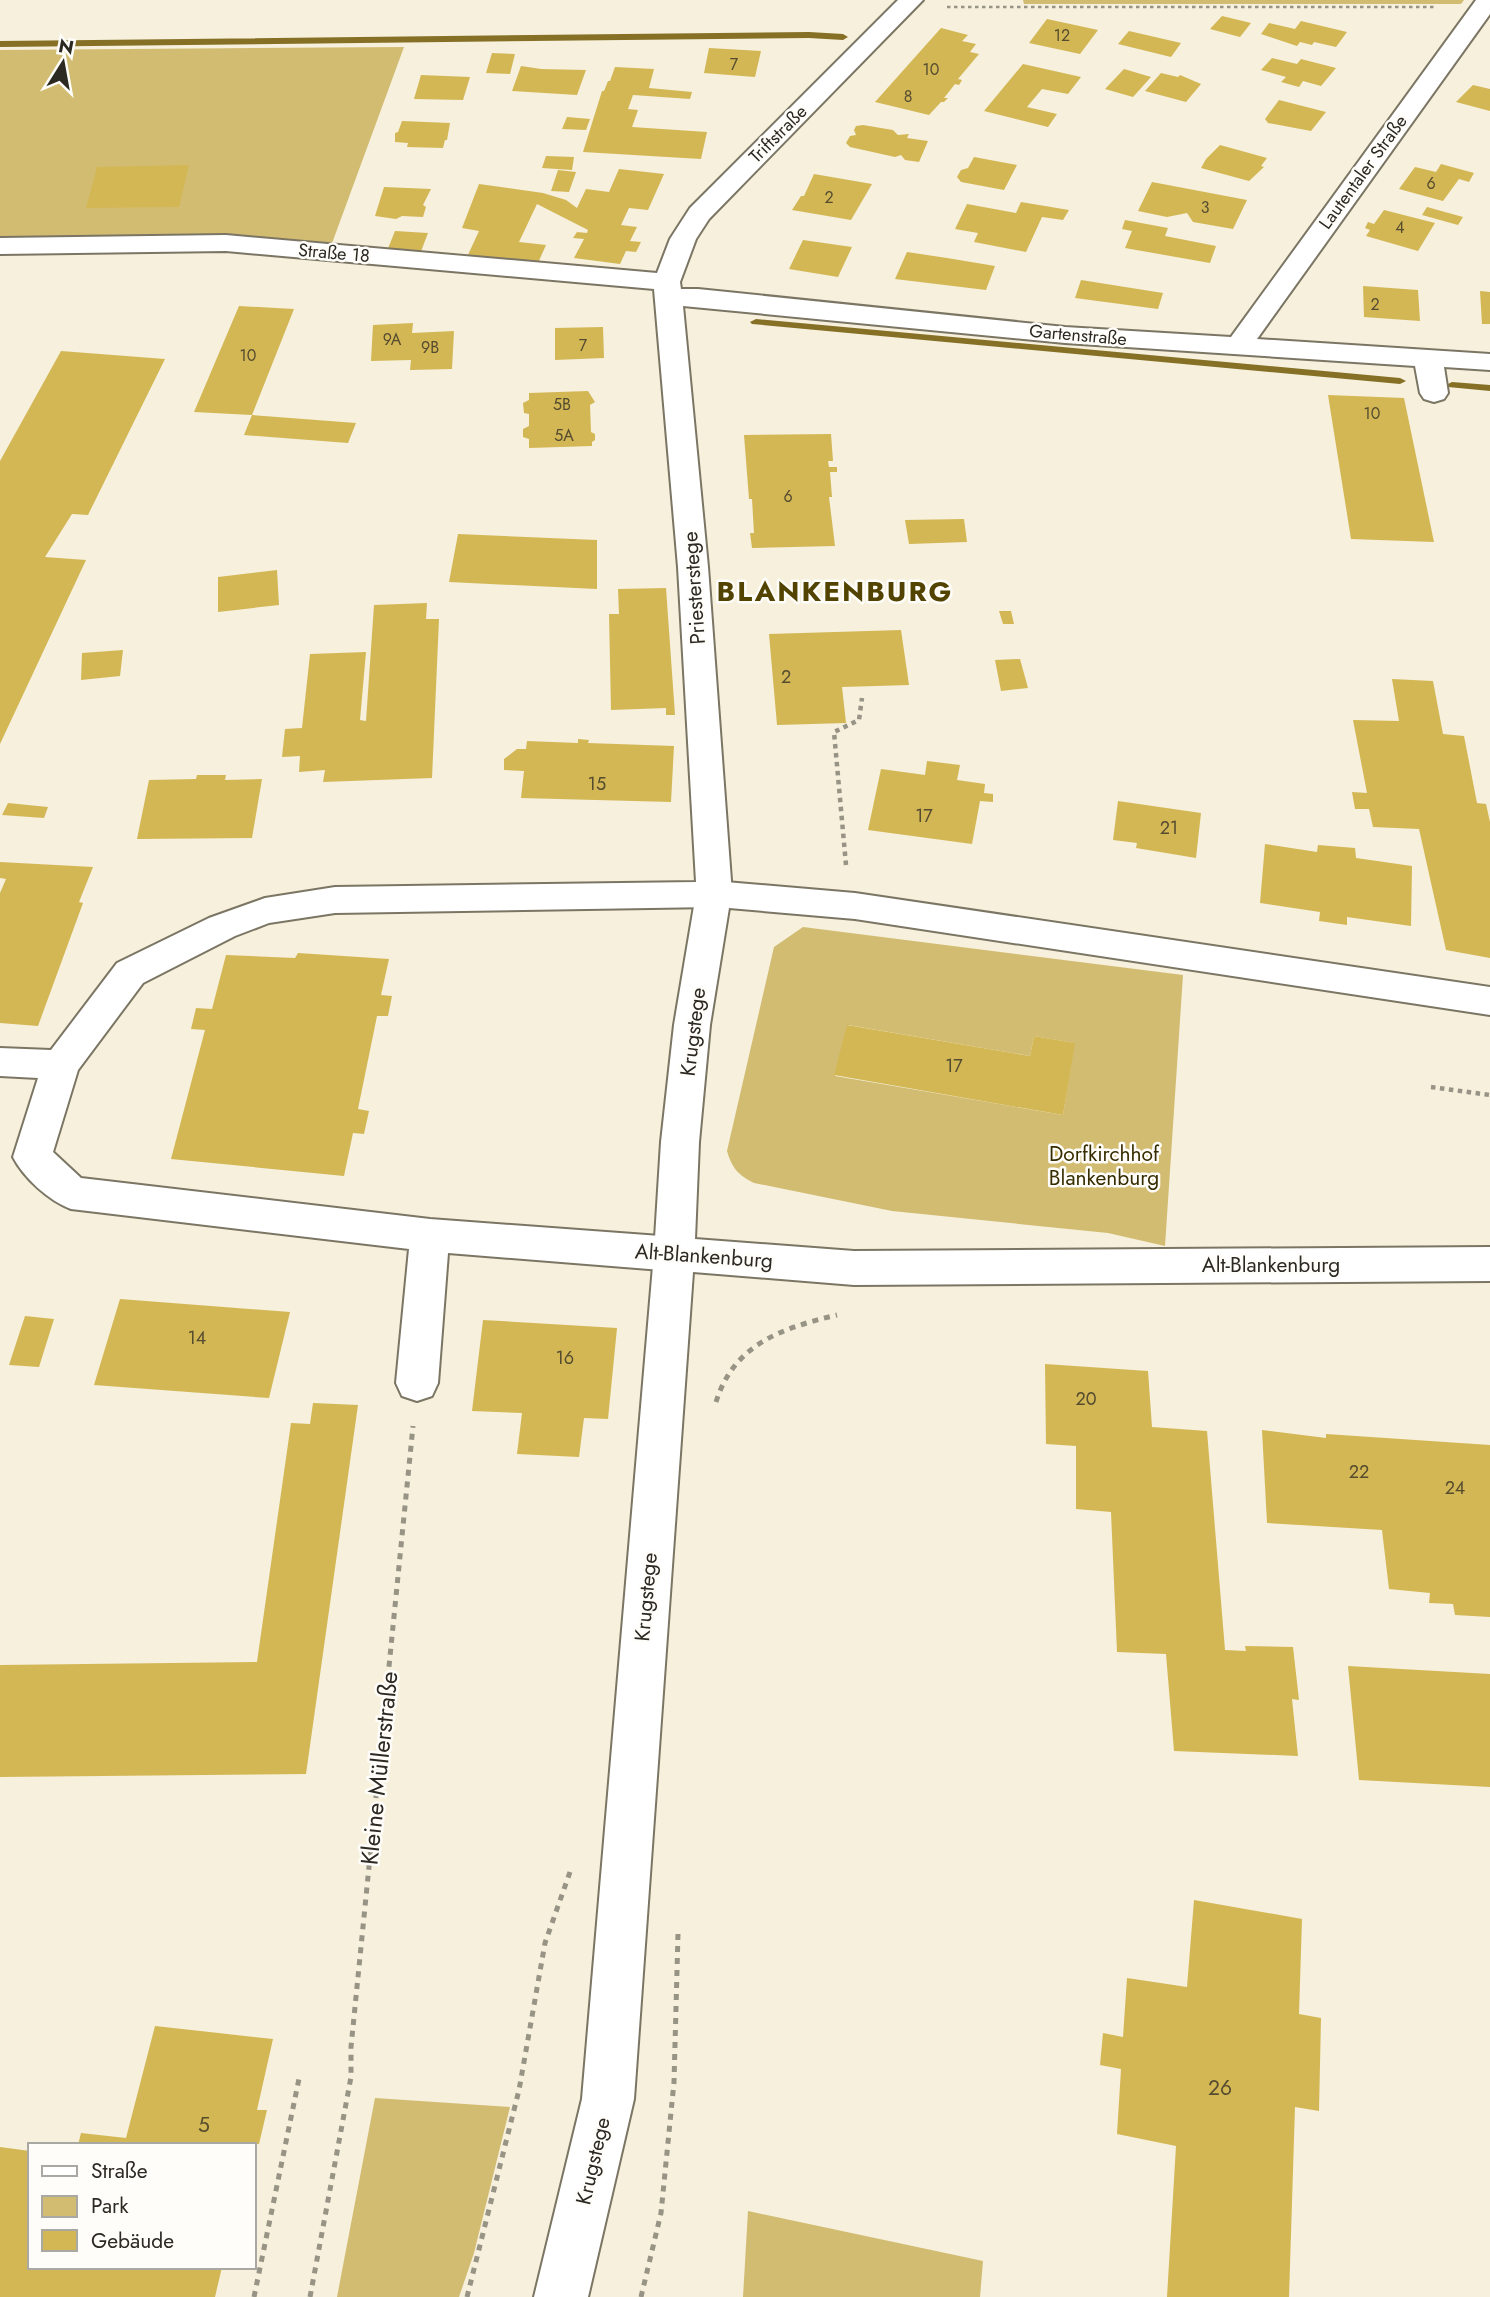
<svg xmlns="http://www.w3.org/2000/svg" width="1490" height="2297" font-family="Jost,sans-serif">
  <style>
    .green { fill: #d2bc72; fill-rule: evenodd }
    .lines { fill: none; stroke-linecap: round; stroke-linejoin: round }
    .stream { fill: #857026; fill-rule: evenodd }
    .building { fill: #d3b755 }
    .minor-casing { stroke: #7b7564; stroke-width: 4 }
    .major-casing { stroke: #7b7564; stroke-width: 4 }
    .path-far2 { stroke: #979385; stroke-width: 2.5; stroke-dasharray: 3.5 3.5; stroke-linecap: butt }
    .path-far1 { stroke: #979385; stroke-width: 4.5; stroke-dasharray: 4.5 4.5; stroke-linecap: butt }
    .path { stroke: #979385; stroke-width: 5; stroke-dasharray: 6 6; stroke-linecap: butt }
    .minor { fill: #fff; fill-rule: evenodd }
    .major { fill: #fff; fill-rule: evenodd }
    .labels { text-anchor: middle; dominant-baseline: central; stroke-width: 5; stroke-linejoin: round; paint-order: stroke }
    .far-number-label { font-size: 16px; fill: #554c2f }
    .far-street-label { font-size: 18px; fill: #2b2922; stroke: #fefdf9 }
    .number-label { font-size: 18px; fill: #554c2f }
    .street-label { font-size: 21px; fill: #2b2922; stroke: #fefdf9 }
    .park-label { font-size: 21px; fill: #372c00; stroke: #fefdf9 }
    .near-number-label { font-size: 21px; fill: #554c2f }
    .near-street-label { font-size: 24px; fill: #2b2922; stroke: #fefdf9 }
    .district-label { font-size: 28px; font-weight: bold; letter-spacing: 2px; fill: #534300; stroke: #fefdf9 }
  </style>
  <rect width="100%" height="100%" fill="#f6f0dc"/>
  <!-- green -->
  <path class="green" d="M1023,0H1464L1461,4H1024Z
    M404,47L331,246L0,239V50Z
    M803,927L1183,975L1165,1246L1108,1233L892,1211L754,1183C738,1175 732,1168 727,1151L774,947ZM848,1025L1030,1056L1034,1036L1074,1043L1063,1115L835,1076Z
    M375,2098L510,2107L474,2253L459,2297H337Z
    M748,2211L983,2261L980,2297H743Z"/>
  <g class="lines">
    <!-- stream -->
    <path class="stream" d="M809,32L843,34L848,37L843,40L809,38L0,47V41Z
      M756,319L1400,378L1406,381L1400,384L752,324L750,322Z
      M1452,382L1490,385V391L1448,387L1446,385Z"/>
  </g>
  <!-- building -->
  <path class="building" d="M1222,16L1251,23L1240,37L1210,29Z
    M1047,19L1098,30L1080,54L1029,43Z
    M1301,21L1347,32L1336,47L1314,42L1312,45L1300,42L1297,46L1261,34L1269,23L1295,29Z
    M941,28L968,35L962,41L976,44L970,52L979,54L958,79L962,80L959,85L955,84L944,98H948L944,102H941L929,115L875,102Z
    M1129,31L1181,43L1171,57L1118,44Z
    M709,48L761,51L755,77L704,73Z
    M492,53L515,54L510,74L486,73Z
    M1272,58L1297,64L1301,59L1336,68L1321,86L1303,81L1299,87L1281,82L1286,77L1261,70Z
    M1023,64L1081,77L1068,94L1042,89L1027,107L1057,114L1048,127L984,111Z
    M521,66L541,69L586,70L577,95L512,91Z
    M615,67L654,69L649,88L692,92L690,99L633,95L628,109L638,110L632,127L707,132L701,159L583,152L602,91H604L608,81H610Z
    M1124,69L1151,77L1133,97L1105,89Z
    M1161,73L1178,77L1180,75L1201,84L1186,102L1145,91Z
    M421,75L470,77L463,100L414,99Z
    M1473,85L1490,89V111L1456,102Z
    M1279,100L1326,112L1311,131L1268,123L1265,119Z
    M567,117L590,119L586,130L562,129Z
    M402,121L450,123L447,140H445L443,148L407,147L408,143L395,142V133L398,132Z
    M863,125L893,130L898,135L909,134L907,138L928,141L919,162L905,160L901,155L895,157L850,147L846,143L850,136L856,135L854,130L856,126Z
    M1220,145L1267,158L1261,166L1264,167L1249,181L1201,168L1206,159Z
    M546,156L574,157L572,170L542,168Z
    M974,157L1017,165L1004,190L961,182L957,177L961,170L968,168Z
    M1441,164L1474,173L1469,182L1459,179L1443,201L1399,189L1415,167L1436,172Z
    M189,165L179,207L86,208L97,167Z
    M619,169L664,174L648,210L629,208L621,225L637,227L630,241L641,242L636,252L626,251L620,264L574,258L584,239L573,238L577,232L587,233L588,230L537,204L519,242L546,245L538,263L467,257L479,231L462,228L479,184L543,193L566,200L577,208L586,189L609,192Z
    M558,170L576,172L569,192L551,191Z
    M814,174L872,184L851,220L792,210L801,196H804Z
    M1152,182L1247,200L1233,229L1193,222L1187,213L1167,217L1138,211Z
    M384,187L431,189L423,205L426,207L423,217L402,216L396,219L375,216Z
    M1021,202L1069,210L1063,220L1042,217L1026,252L974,242L978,233L955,229L967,204L1016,213Z
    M1427,207L1463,217L1458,225L1422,215Z
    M1384,210L1435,223L1418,251L1366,236L1370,230L1365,228L1368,222L1374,224Z
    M1125,220L1168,228L1165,236L1216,246L1210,263L1125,248L1132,231L1122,229Z
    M395,231L428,233L420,254L387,251Z
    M803,240L852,247L838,277L789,269Z
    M907,252L947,258L995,266L986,290L895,279Z
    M1081,280L1163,293L1158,309L1075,298Z
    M1363,286L1418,290L1420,321L1364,317Z
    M1480,291L1490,292V324H1482Z
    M239,306L294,309L252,415L194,412Z
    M413,323L412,333L454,331L452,369L410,370L411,360L371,361L373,325Z
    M603,327L604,358L555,360V328Z
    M61,351L165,359L88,515L72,514L45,557L86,560L0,744V461Z
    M588,391L595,402L590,405L591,432L595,434V440L592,442V446L529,448V439L523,437V429L529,426V414L524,413L523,403L529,400V393Z
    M1328,395L1404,398L1434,542L1351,539Z
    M252,415L356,423L348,443L244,435Z
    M831,434L833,461H828L829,467H837V472H830L832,497H829L835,546L752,548L750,533H754L752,499H749L744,435Z
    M964,519L967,542L909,544L905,520Z
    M458,534L597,540V589L449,582Z
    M277,570L279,605L218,612V577Z
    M666,588L675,715H666V708L611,710L609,614H619L618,589Z
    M427,603L426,619H439L432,778L323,782L325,770L299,772L300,756L282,757L285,729L302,728L310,654L366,652L360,720L366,721L374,605Z
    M999,611H1011L1014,624H1003Z
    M901,630L909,685L842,687L846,723L777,725L769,634Z
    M123,650L120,676L81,680L82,653Z
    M1020,659L1028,688L1001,691L995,660Z
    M1392,679L1433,681L1443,734L1464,736L1477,803L1486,804L1490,822V958L1446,950L1419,829L1373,827L1369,809H1355L1352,792L1367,793L1353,720L1399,721Z
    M578,739L589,740L588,743L674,746L671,802L521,798L524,771L504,770V759L517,749H526L527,741L578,743Z
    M927,761L960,765L957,780L985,784L984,793L993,794V802L980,801L972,844L868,830L881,769L925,775Z
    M197,775H226L225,780L262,779L252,838L137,839L149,780L196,779Z
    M1118,801L1201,813L1196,858L1136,848L1137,843L1113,840Z
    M8,803L48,807L44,818L2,815Z
    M1265,844L1317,852L1318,845L1355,848L1356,858L1412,866L1411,926L1347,917V925L1319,921L1320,912L1260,903Z
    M0,862L93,867L79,902L83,903L38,1026L0,1023V893L6,879L0,878Z
    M298,953L389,959L381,995L392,996L388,1016H377L358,1109L369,1111L364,1134L353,1133L344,1176L171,1159L205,1030L191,1029L196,1008L212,1009L226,955L295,958Z
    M847,1025L1030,1056L1034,1036L1075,1043L1063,1115L834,1075Z
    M120,1299L290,1312L269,1398L94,1385Z
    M25,1316L54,1319L39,1367L9,1365Z
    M483,1320L617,1328L608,1419L584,1418L579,1457L517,1454L522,1413L472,1411Z
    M1045,1364L1148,1371L1152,1427L1207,1431L1225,1650L1246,1651L1245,1646L1293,1647L1299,1700L1292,1699L1298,1756L1174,1751L1166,1654L1117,1652L1111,1512L1076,1509V1446L1046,1444Z
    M313,1403L358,1405L306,1774L0,1777V1665L257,1662L291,1423L310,1424Z
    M1262,1430L1326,1438V1434L1490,1445V1617L1455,1615L1453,1604L1429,1603L1430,1593L1389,1589L1382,1530L1267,1523Z
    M1348,1666L1490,1674V1787L1359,1780Z
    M1194,1900L1302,1919L1299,2014L1321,2018L1319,2111L1295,2107L1289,2297H1167L1176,2146L1117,2134L1121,2069L1100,2065L1103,2033L1123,2037L1127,1978L1187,1987Z
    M155,2026L273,2039L257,2110H267L259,2144L78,2145L81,2133L126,2138Z
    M0,2147L30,2151V2267H222L215,2297H0Z"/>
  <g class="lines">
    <defs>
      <path id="minor" d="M898,0H923L709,219L696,239L680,282L681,289H698L1065,327L1231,337L1476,0H1490V14L1257,339L1490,354V370L1444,367L1448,393L1444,399L1434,402L1424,399L1420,393L1415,366L1065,343L683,306L708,567L732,894L726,903L714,907L335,913L269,923L235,936L143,983L78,1070L53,1152L81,1178L430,1219L674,1237L688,1242L694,1254L688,1266L674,1271L448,1253L438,1383L432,1396L417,1401L402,1396L396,1383L409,1249L71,1209C49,1201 24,1178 13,1157L38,1078L0,1076V1048L51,1050L117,963L209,918L265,898L335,887L696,882L678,567L654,289L226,251L0,254V238L226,235L657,273L670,239L690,208Z"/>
      <path id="major" d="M714,881L855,893L1490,987V1015L855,919L729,908L710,1025L699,1142L695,1239L854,1251L1490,1247V1281L854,1285L693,1272L634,2099L588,2297H534L582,2099L654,1254L661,1142L674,1025L696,894L702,885Z"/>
    </defs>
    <!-- minor casing -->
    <use href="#minor" class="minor-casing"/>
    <!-- major casing -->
    <use href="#major" class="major-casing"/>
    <!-- path-far2 -->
    <path class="path-far2" d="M947,7H1436"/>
    <!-- path-far1 -->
    <path class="path-far1" d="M846,865L834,732L859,720L862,698
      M1431,1087L1490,1095"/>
    <!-- path -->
    <path class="path" d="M716,1402C734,1344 782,1328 837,1315
      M254,2297L300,2074
      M310,2297L351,2077V2047L413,1426
      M467,2297L519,2090L545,1943L570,1872
      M641,2297L661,2213L674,2082L678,1934"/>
    <!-- minor -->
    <use href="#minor" class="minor"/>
    <!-- major -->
    <use href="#major" class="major"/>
  </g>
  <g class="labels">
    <!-- far-number labels -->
    <g class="far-number-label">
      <text x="1062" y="35">12</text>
      <text x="734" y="64">7</text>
      <text x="931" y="69">10</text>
      <text x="908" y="96">8</text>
      <text x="1431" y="183">6</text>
      <text x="829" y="197">2</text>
      <text x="1205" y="207">3</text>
      <text x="1400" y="227">4</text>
      <text x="1375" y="304">2</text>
      <text x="392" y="339">9A</text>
      <text x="583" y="345">7</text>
      <text x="430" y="347">9B</text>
      <text x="248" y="355">10</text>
      <text x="562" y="404">5B</text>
      <text x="1372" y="413">10</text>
      <text x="564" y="435">5A</text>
      <text x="788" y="496">6</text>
    </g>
    <!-- far-street labels -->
    <g class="far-street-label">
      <text transform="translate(778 134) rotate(-45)">Triftstraße</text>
      <text transform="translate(1363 172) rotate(-54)">Lautentaler Straße</text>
      <text transform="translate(334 253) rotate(5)">Straße 18</text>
      <text transform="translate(1078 335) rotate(5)">Gartenstraße</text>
    </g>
    <!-- number labels -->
    <g class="number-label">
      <text x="786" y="677">2</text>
      <text x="597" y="784">15</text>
      <text x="924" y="816">17</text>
      <text x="1169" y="828">21</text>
      <text x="954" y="1066">17</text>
      <text x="197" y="1338">14</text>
      <text x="565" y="1358">16</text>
      <text x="1086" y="1399">20</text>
      <text x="1359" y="1472">22</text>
      <text x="1455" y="1488">24</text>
    </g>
    <!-- street labels -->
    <g class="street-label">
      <text transform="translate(694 588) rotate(-94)">Priesterstege</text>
      <text transform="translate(693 1032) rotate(-83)">Krugstege</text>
      <text transform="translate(704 1256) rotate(4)">Alt-Blankenburg</text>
      <text x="1271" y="1265">Alt-Blankenburg</text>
      <text transform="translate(646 1597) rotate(-85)">Krugstege</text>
      <text transform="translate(593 2161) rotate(-77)">Krugstege</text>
    </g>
    <!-- park labels -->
    <g class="park-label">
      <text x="1104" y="1154">Dorfkirchhof<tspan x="1104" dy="24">Blankenburg</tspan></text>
    </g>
    <!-- near-number labels -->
    <g class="near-number-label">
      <text x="1220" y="2088">26</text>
      <text x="204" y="2125">5</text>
    </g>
    <!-- near-street labels -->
    <g class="near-street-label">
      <text transform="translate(379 1768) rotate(-84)">Kleine Müllerstraße</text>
    </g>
    <!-- district labels -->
    <g class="district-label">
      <text x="835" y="591">BLANKENBURG</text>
    </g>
  </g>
  <!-- legend -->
  <rect x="28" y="2143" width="228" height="126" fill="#fefdf9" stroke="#aaa8a3" stroke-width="2"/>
  <rect x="42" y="2166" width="35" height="10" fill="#ffffff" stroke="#aaa8a3" stroke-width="2"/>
  <text x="91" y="2178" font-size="21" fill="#2b2922">Straße</text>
  <rect x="42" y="2196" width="35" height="21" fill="#d2bc72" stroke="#aaa8a3" stroke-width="2"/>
  <text x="91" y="2213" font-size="21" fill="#2b2922">Park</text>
  <rect x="42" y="2230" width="35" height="21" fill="#d3b755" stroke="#aaa8a3" stroke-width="2"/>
  <text x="91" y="2248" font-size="21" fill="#2b2922">Gebäude</text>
  <!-- north arrow -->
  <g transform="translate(63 63) rotate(11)" stroke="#fefdf9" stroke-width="5" paint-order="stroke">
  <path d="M0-5L12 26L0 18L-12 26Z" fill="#2b2922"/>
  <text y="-10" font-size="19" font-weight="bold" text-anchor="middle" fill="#2b2922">N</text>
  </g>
</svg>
